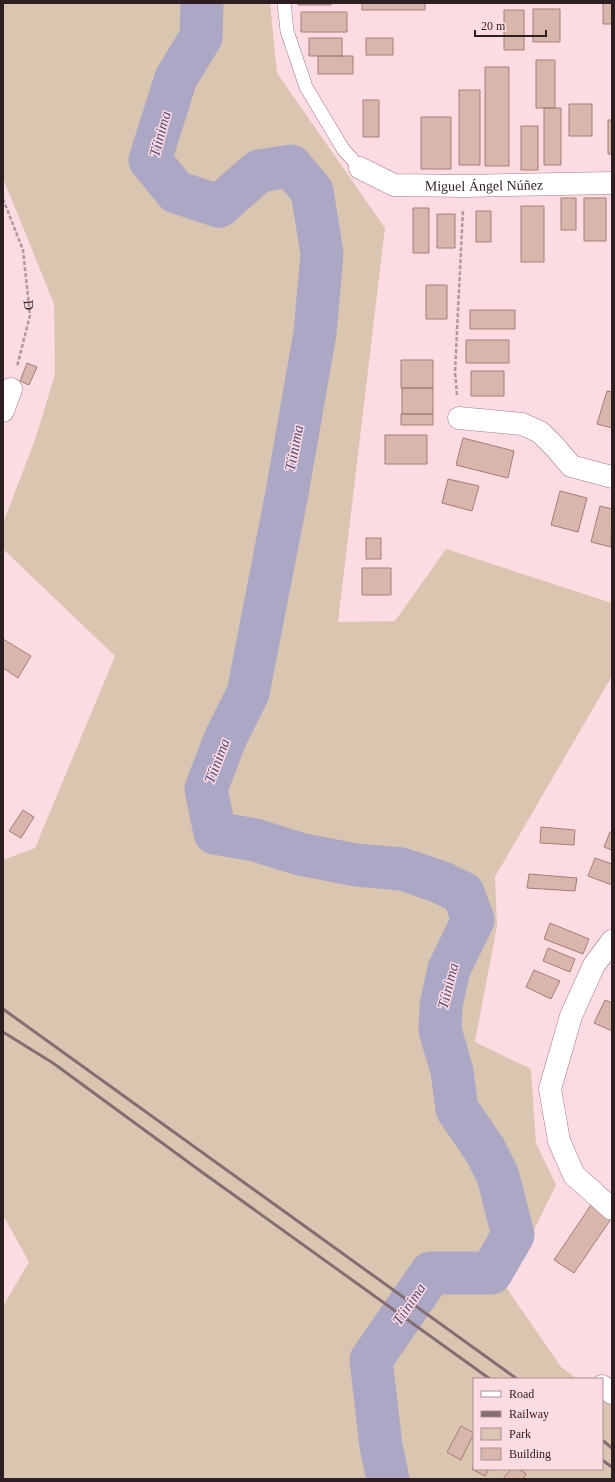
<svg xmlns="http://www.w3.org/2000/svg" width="615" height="1482" font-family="Georgia,serif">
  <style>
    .green { fill: #dac6b0 }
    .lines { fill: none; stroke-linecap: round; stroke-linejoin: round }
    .river { stroke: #aca7c5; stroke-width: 43 }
    .building { fill: #d9b6ac; stroke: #a37e74 }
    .lane-casing { stroke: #a17b84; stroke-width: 14 }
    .street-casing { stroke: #a17b84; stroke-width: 23 }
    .path { stroke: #b2979d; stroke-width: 2.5; stroke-dasharray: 4 2; stroke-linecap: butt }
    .lane { stroke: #fff; stroke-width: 13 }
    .street { stroke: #fff; stroke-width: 22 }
    .rail { stroke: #856e73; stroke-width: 3 }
    .labels { text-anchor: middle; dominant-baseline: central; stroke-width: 3; stroke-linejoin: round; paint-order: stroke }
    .street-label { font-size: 14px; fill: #2d1e21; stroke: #fddbe3 }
    .water-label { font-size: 15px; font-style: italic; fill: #564b78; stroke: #fddbe3 }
  </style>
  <rect width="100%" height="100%" fill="#fddbe3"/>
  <!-- green -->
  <path class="green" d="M3,3H270L277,73L385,228L338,622L395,621L446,549L612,603V676L495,877L497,926L475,1042L531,1069L536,1143L556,1185L506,1287L561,1367L577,1379H474V1469H602V1397L612,1405V1479H3V1306L29,1262L3,1215V860L35,848L115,656L3,549V523L35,440L55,374L54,304L3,178Z"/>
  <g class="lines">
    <!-- river -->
    <path class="river" d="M202,3L201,37L176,78L150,160L176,192L219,206L259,171L291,166L312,191L322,254L315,333L287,493L248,693L225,739L206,789L215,833L255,840L300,854L356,865L402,869L440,882L463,893L473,920L449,969L441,1005L440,1030L452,1071L457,1109L485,1150L498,1176L513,1235L491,1273H431L371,1360L381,1446L388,1479"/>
  </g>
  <!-- building -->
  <path class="building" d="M298,3H331V5H298Z
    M362,3H425V10H362Z
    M603,3H612V24H603Z
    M533,9H560V42H533Z
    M504,10H524V50H504Z
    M301,12H347V32H301Z
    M309,38H342V56H309Z
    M366,38H393V55H366Z
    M318,56H353V74H318Z
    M536,60H555V108H536Z
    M485,67H509V166H485Z
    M459,90H480V165H459Z
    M363,100H379V137H363Z
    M569,104H592V136H569Z
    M544,108H561V165H544Z
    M421,117H451V169H421Z
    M608,120H612V154H608Z
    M521,126H538V170H521Z
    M561,198H576V230H561Z
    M584,198H606V241H584Z
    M521,206H544V262H521Z
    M413,208H429V253H413Z
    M476,211H491V242H476Z
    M437,214H455V248H437Z
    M426,285H447V319H426Z
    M470,310H515V329H470Z
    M466,340H509V363H466Z
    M401,360H433V388H401Z
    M27,363L37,367L29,385L20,381Z
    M471,371H504V396H471Z
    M402,388H433V414H402Z
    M607,391L612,392V428L597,424Z
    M401,414H433V425H401Z
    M385,435H427V464H385Z
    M463,438L514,451L508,478L456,465Z
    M448,479L479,486L472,511L442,503Z
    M560,491L587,498L578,532L551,525Z
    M600,506L612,509L611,547L591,542Z
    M366,538H381V559H366Z
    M362,568H391V595H362Z
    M3,639L31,656L18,678L3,668Z
    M23,810L34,817L21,838L9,831Z
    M541,827L575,830L574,845L540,843Z
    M610,832H612V850L604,847Z
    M595,858L612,864V885L588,876Z
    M529,874L577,878L575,891L527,888Z
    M550,923L589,939L583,954L544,939Z
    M548,948L575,959L570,972L543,961Z
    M534,970L560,981L551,999L526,987Z
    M605,1000L612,1003V1031L594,1023Z
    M591,1205L611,1219L574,1273L554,1260Z
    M461,1426L474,1433L461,1460L447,1452Z
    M474,1465V1469H489L485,1476L472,1469Z
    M511,1469H519L526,1474L523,1479H503Z"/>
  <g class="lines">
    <defs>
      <path id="lane" d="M284,3L287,31L306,87L343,149L360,168"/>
      <g id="street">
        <path id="s2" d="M360,168L394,185L465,186L612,183"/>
        <path d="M3,411L11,389"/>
        <path d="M459,418L522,424L540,432L555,447L571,466L612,477"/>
        <path d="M612,941L594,965L571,1016L550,1089L559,1141L574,1175L612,1209"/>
        <path d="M602,1386L612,1393"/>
      </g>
    </defs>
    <!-- lane casing -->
    <use href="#lane" class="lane-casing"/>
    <!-- street casing -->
    <use href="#street" class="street-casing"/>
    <!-- path -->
    <g class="path">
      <path id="s1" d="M3,199L23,250L30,315L17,367"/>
      <path d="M457,395L455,372L463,209"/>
    </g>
    <!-- lane -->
    <use href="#lane" class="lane"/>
    <!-- street -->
    <use href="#street" class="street"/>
    <!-- rail -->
    <path class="rail" d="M3,1009L517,1379
      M3,1032L53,1063L199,1170L490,1379
      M602,1440L612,1448
      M602,1460L612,1467"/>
  </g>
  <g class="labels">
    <!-- street labels -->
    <g class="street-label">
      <text stroke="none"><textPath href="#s2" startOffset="128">Miguel Ángel Núñez</textPath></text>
      <text stroke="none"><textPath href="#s1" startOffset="110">D</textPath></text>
    </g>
    <!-- water labels -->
    <g class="water-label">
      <text transform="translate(160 134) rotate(-75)">Tíinima</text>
      <text transform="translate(294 448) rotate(-79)">Tíinima</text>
      <text transform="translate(217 761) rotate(-69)">Tíinima</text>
      <text transform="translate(448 986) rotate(-76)">Tíinima</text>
      <text transform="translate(409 1304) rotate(-56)">Tíinima</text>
    </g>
  </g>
  <!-- border -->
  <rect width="615" height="1482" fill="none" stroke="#2d1e21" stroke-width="8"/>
  <!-- legend -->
  <rect x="473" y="1378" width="130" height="92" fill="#fddbe3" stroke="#aa8f95"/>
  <rect x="481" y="1391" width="20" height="6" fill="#ffffff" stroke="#aa8f95"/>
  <text x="509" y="1398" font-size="12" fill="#2d1e21">Road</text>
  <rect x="481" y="1411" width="20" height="6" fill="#856e73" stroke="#aa8f95"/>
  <text x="509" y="1418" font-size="12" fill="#2d1e21">Railway</text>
  <rect x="481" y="1428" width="20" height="12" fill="#dac6b0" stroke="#aa8f95"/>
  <text x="509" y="1438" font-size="12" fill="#2d1e21">Park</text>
  <rect x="481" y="1448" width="20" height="12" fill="#d9b6ac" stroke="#aa8f95"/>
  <text x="509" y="1458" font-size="12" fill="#2d1e21">Building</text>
  <!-- scale -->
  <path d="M475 30v6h71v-6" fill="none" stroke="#2d1e21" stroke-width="2"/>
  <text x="481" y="30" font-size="12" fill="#2d1e21" stroke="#fddbe3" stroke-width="3" paint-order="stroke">20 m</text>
</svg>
